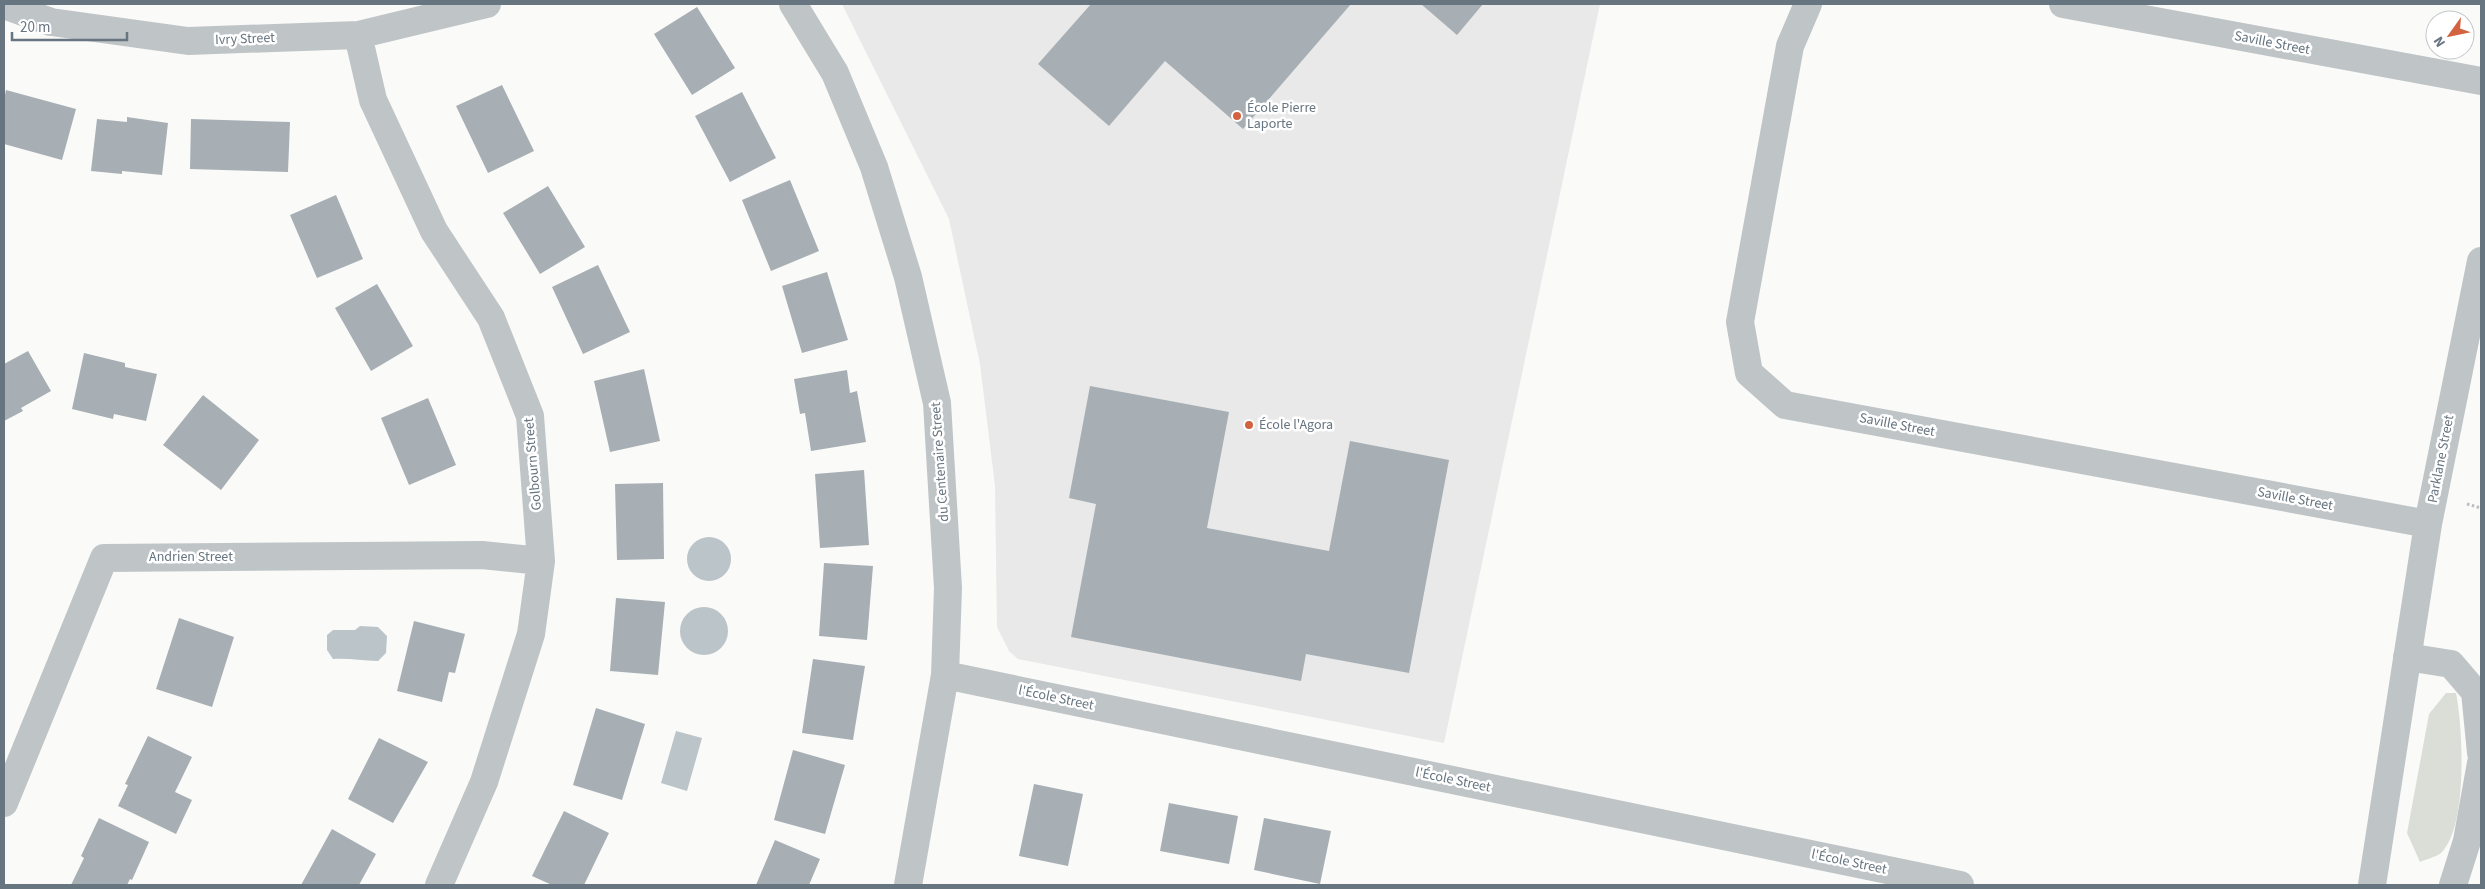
<svg xmlns="http://www.w3.org/2000/svg" width="2485" height="889" font-family="'Source Sans 3',sans-serif">
  <style>
    .built { fill: #e8e9e8 }
    .green { fill: #daded7 }
    .water { fill: #bbc4c8 }
    .building { fill: #a7afb4 }
    .lines { fill: none; stroke-linecap: round; stroke-linejoin: round }
    .path { stroke: #babdc0; stroke-width: 3; stroke-dasharray: 2.5 2.5; stroke-linecap: butt }
    .street { stroke: #bfc4c7; stroke-width: 28 }
    .poi-dot { fill: #d26240; stroke: #fff; stroke-width: 2 }
    .labels { text-anchor: middle; dominant-baseline: central; stroke-width: 5; stroke-linejoin: round; paint-order: stroke }
    .street-label { font-size: 14px; fill: #677580; stroke: #fff }
    .poi-label { font-size: 14px; fill: #677580; stroke: #fff; text-anchor: start }
  </style>
  <rect width="100%" height="100%" fill="#fafaf8"/>
  <!-- built -->
  <path class="built" d="M842,4H1600L1444,743L1018,659L1009,651L997,627L995,486L980,364L949,219Z"/>
  <!-- green -->
  <path class="green" d="M2446,693H2456C2463,728 2468,827 2441,853C2436,857 2426,859 2420,862L2407,833L2429,714Z"/>
  <!-- water -->
  <path class="water" d="M687 559a22 22 0 1 1 44 0a22 22 0 1 1-44 0Z
    M680 631a24 24 0 1 1 48 0a24 24 0 1 1-48 0Z
    M360,626L378,627L387,636L386,653L378,661C362,661 349,658 333,659L327,650V635L333,630H355Z
    M676,731L702,738L687,791L661,783Z"/>
  <!-- building -->
  <path class="building" d="M1091,4H1351L1243,129L1165,61L1109,126L1038,64Z
    M1421,4H1483L1457,35Z
    M697,7L735,68L692,95L654,34Z
    M502,85L534,151L488,173L456,106Z
    M6,90L76,109L62,160L4,144V100Z
    M742,92L776,158L730,182L695,116Z
    M127,117L168,123L162,175L122,171V174L91,171L97,119L127,122Z
    M191,119L290,122L288,172L190,169Z
    M790,180L819,251L771,271L742,200Z
    M548,186L585,247L540,274L503,213Z
    M336,195L363,259L317,278L290,215Z
    M598,265L630,332L583,354L552,287Z
    M827,272L848,340L802,353L782,286Z
    M377,284L413,346L371,371L335,308Z
    M28,351L51,391L21,408L23,411L4,421V364Z
    M84,353L125,363V367L157,374L146,421L114,414L113,419L72,409Z
    M644,369L660,441L610,452L594,381Z
    M847,370L850,393L857,391L866,442L811,451L805,413L800,414L794,379Z
    M1090,386L1229,412L1207,528L1329,551L1350,441L1449,460L1409,673L1306,654L1301,681L1071,637L1096,504L1069,498Z
    M203,395L259,440L221,490L163,445Z
    M428,398L456,465L409,485L381,418Z
    M864,470L869,545L820,548L815,474Z
    M663,483L664,559L617,560L615,484Z
    M824,563L873,566L867,640L819,636Z
    M616,598L665,602L658,675L610,671Z
    M179,618L234,637L212,707L156,689Z
    M414,621L465,634L455,673L449,672L442,702L397,691Z
    M813,659L865,666L853,740L802,733Z
    M596,708L645,724L622,800L573,785Z
    M148,736L192,757L175,792L192,800L176,834L118,806L128,785L125,784Z
    M379,738L428,762L393,823L348,799Z
    M793,750L845,765L825,834L774,820Z
    M1034,784L1083,794L1068,866L1019,856Z
    M1169,803L1238,816L1229,864L1160,851Z
    M564,811L609,833L584,885H552L532,876Z
    M99,818L149,842L132,880L130,879L127,885H71L84,858L81,856Z
    M1264,818L1331,831L1320,884L1254,870Z
    M332,829L376,854L359,885H301Z
    M775,840L820,859L809,885H756Z"/>
  <g class="lines">
    <!-- path -->
    <path class="path" d="M2467,504L2481,508"/>
    <!-- street -->
    <path class="street" d="M793,4L835,73L874,167L908,277L937,403L948,588L945,675L908,885
      M1808,4L1790,46L1740,322L1749,373L1785,405L2428,524
      M2063,4L2481,81
      M4,5L51,22L188,41L358,35L487,4
      M358,35L373,100L434,231L491,318L530,416L541,561L531,634L484,782L439,885
      M2407,657L2451,664L2475,692L2481,753
      M945,675L1960,885
      M4,803L104,558L482,555L541,561
      M2372,885L2428,524L2481,261
      M2453,885L2467,841L2481,763"/>
  </g>
  <!-- markers -->
  <g class="poi-dot">
    <circle cx="1237" cy="116" r="5"/>
    <circle cx="1249" cy="425" r="5"/>
  </g>
  <g class="labels">
    <!-- street labels -->
    <g class="street-label">
      <text transform="translate(245 39) rotate(-2)">Ivry Street</text>
      <text transform="translate(2272 43) rotate(11)">Saville Street</text>
      <text transform="translate(1897 425) rotate(11)">Saville Street</text>
      <text transform="translate(2441 459) rotate(-79)">Parklane Street</text>
      <text transform="translate(940 462) rotate(-94)">du Centenaire Street</text>
      <text transform="translate(533 464) rotate(-95)">Golbourn Street</text>
      <text transform="translate(2295 499) rotate(11)">Saville Street</text>
      <text x="191" y="557">Andrien Street</text>
      <text transform="translate(1056 698) rotate(12)">l'École Street</text>
      <text transform="translate(1453 780) rotate(12)">l'École Street</text>
      <text transform="translate(1849 862) rotate(12)">l'École Street</text>
    </g>
    <!-- poi labels -->
    <g class="poi-label">
      <text x="1247" y="108">École Pierre<tspan x="1247" dy="16">Laporte</tspan></text>
      <text x="1259" y="425">École l'Agora</text>
    </g>
  </g>
  <!-- border -->
  <rect width="2485" height="889" fill="none" stroke="#677580" stroke-width="10"/>
  <!-- north arrow -->
  <g transform="translate(2450 35) rotate(237)"><circle r="24" fill="#ffffff" stroke="#c2c8cc"/>
  <path d="M0-4L9 19L0 12L-9 19Z" fill="#d26240"/>
  <text y="-8" font-size="14" font-weight="bold" text-anchor="middle" fill="#677580">N</text>
  </g>
  <!-- scale -->
  <path d="M12 32v8h115v-8" fill="none" stroke="#677580" stroke-width="2.5"/>
  <text x="20" y="32" font-size="15" fill="#677580" stroke="#ffffff" stroke-width="4" paint-order="stroke">20 m</text>
</svg>
